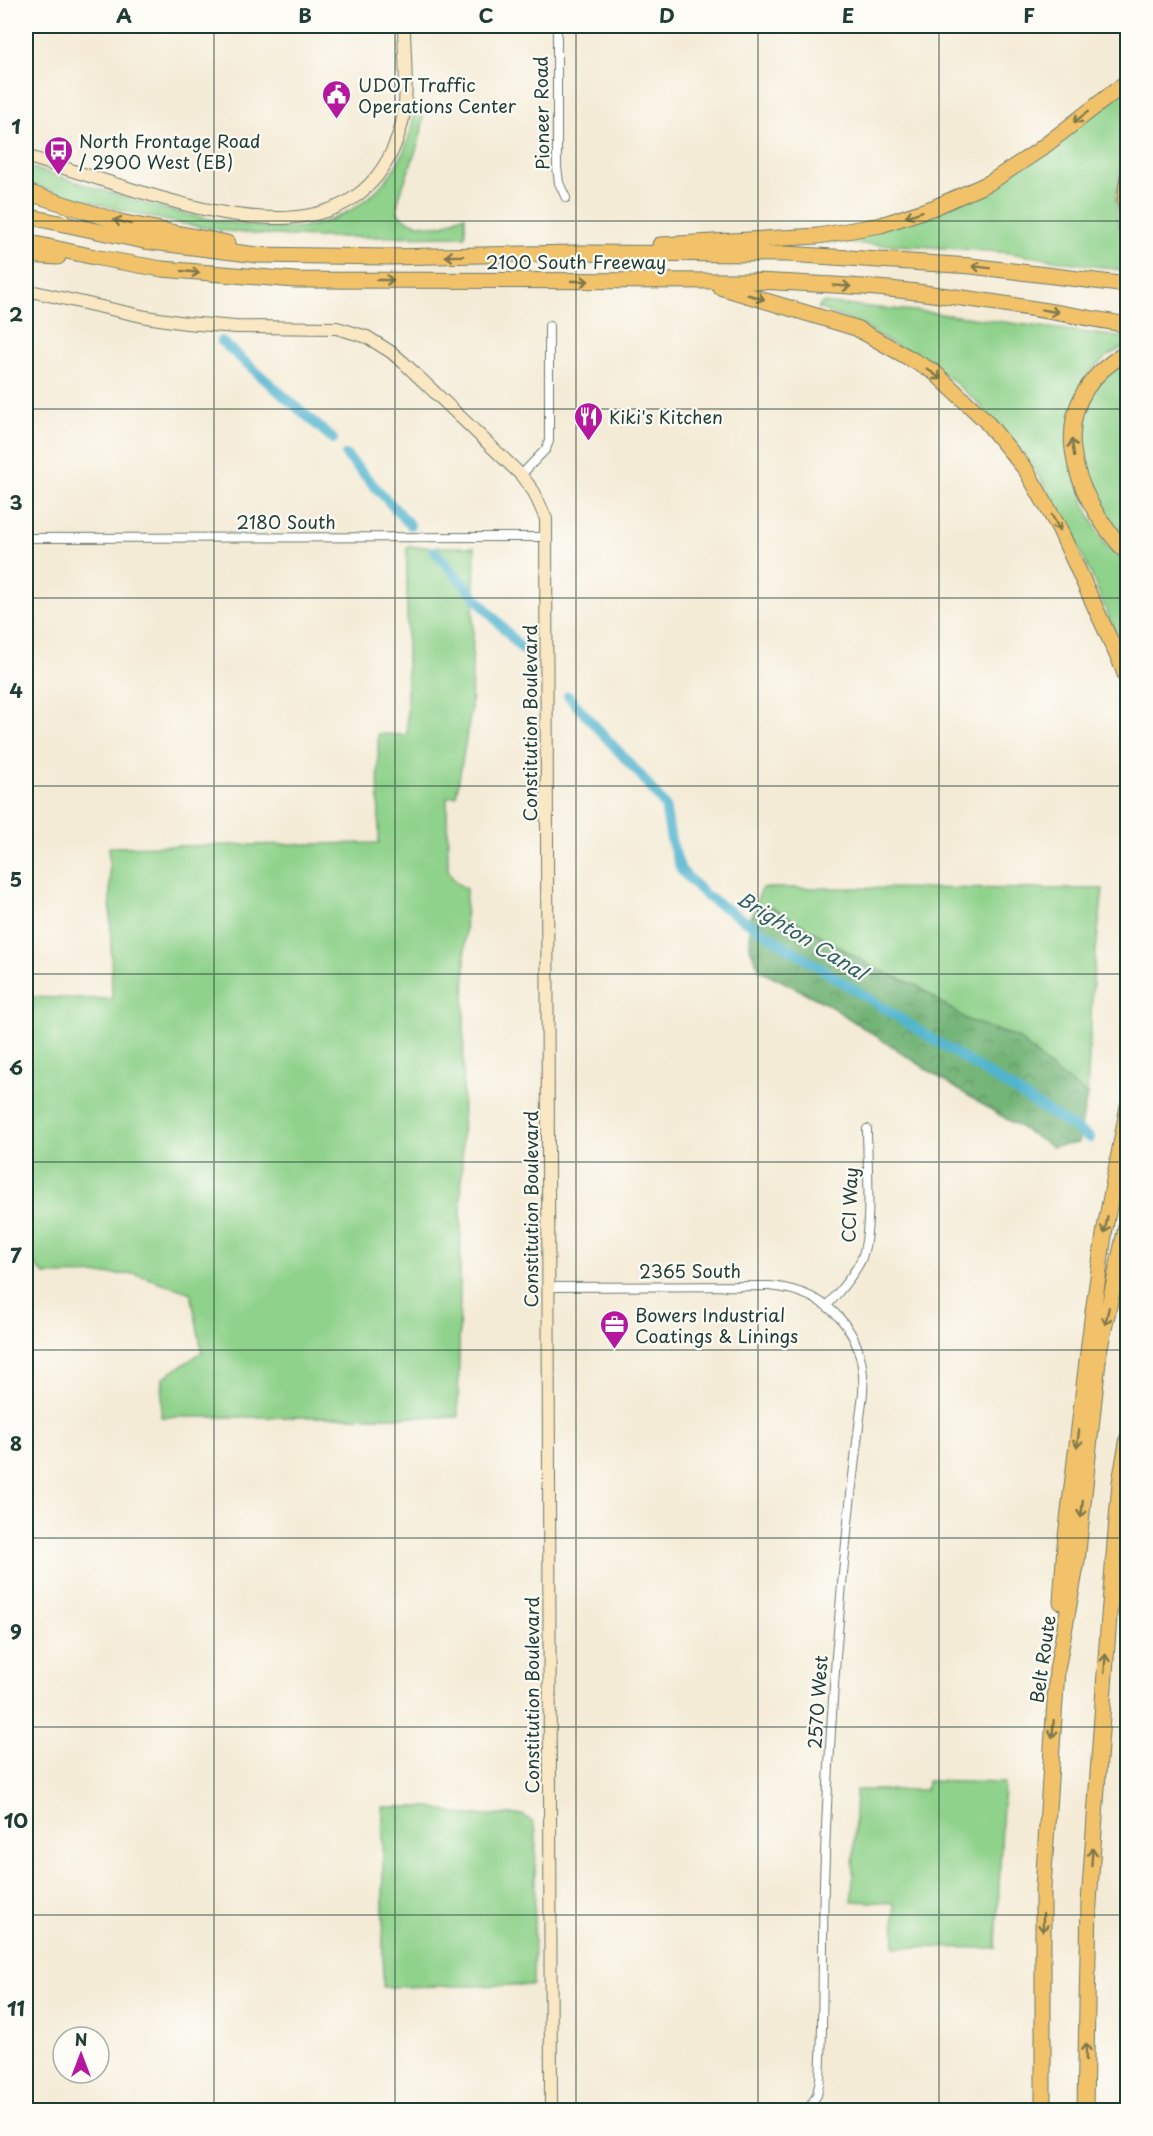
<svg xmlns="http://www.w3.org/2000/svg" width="1153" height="2136" font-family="'Playpen Sans',sans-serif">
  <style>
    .grass { fill: #8fd28b; stroke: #578860; stroke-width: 1.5 }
    .forest { fill: url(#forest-crowns); stroke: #497856; stroke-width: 1.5 }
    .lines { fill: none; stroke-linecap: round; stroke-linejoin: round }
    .canal { stroke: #4fb4ce; stroke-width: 10 }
    .street-casing { stroke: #6a7a6d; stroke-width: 10 }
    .secondary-casing { stroke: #6a7a6d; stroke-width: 14 }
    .highway-casing { stroke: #6a7a6d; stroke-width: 17 }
    .street { stroke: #fff; stroke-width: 8 }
    .secondary { stroke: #fae7c3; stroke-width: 12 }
    .highway { stroke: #f2c26a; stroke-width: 15 }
    .oneway { stroke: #7e794c }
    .grid { fill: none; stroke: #1f3d34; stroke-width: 1.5; stroke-opacity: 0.55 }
    .labels { text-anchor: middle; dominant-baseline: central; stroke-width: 4.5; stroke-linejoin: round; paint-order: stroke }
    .poi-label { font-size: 18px; fill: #1f3d34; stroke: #fdfcf7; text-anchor: start }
    .street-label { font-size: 18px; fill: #1f3d34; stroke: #fdfcf7 }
    .water-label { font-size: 20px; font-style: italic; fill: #2d6162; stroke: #fdfcf7 }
    .neatline { fill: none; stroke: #1f3d34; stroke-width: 2 }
    .grid-label { font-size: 20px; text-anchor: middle; font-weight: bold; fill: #1f3d34 }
  </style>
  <defs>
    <pattern id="forest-crowns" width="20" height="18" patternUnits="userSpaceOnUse" patternTransform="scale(1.5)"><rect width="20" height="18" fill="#73b477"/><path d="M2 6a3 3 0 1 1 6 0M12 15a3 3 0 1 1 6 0" fill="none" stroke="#5e9462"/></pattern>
  </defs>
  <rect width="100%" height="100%" fill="#fdfcf7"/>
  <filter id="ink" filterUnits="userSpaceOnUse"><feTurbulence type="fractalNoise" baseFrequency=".0167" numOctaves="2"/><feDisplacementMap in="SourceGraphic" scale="12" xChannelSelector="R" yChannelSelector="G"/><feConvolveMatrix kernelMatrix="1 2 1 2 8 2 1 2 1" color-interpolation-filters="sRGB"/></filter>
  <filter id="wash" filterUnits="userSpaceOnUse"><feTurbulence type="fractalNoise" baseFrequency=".008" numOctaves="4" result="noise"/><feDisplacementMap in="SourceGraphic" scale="24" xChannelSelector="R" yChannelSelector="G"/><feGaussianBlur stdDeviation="1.35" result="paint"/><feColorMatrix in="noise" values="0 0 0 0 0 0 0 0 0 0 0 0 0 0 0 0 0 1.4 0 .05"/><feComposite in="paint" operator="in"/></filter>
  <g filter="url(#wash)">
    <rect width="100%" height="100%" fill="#f4ebd6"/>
    <!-- grass -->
    <path class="grass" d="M1127,82V151L1121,166L1116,199L1117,218L1127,244V271L1002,252L918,246L810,242L978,189Z
      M414,106H421C432,133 392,197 398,212C403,223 424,225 435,226C449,227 455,216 465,216V236C384,236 301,241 220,230C154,221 89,202 26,183V166C99,188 173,217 249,225C270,228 292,230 313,225C341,219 367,203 385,181C402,160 414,133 414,106Z
      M822,303L926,312L1127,338V346C1105,354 1089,371 1078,391L1083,502L1104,543L1127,566V660L1090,572L1062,513L1035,470L1011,438L977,402L947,376L861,325L818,308Z
      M1127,360V553C1116,535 1102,517 1092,498C1088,490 1087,480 1084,471C1070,421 1084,388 1127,360Z
      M407,547H475L471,711L456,796L447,797L448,869L454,881L466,889L458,1417H161L163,1378L202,1352L191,1293L136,1274L45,1275L26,1256V997L112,999L109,847L379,843L378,734L407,735Z
      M762,888L1103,889L1093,977L1087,1095L1055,1072L1018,1038L967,1020L917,986L878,970L770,906L750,917Z
      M927,1781L1004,1783L996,1948L895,1947L894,1903L852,1901L856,1790H926Z
      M383,1807H431L463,1815H523L532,1822L536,1831L533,1985L383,1987Z"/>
    <!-- forest -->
    <path class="forest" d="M770,906L878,970L917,986L967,1020L1018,1038L1055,1072L1087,1095L1078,1143L1052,1147L951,1085L827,1004L760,970L750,948V917Z"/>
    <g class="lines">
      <!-- canal -->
      <path class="canal" d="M221,341L333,439
        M346,455L410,525
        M434,551L523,650
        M568,696L643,778L665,806L671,840L681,870L706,896L1090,1138"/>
    </g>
  </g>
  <g filter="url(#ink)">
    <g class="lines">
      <defs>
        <path id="street" d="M557,26V167L559,183L566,198
          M521,475L546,449L549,441V326
          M26,538L546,537
          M548,1287L770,1286C830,1292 867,1332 863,1393C842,1555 829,1719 824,1883C822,1949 824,2014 820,2079L817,2095L808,2110
          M827,1306C839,1291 853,1277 861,1260C873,1233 867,1162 867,1129"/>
        <path id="secondary" d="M26,156C62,167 98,179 134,190C227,218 362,256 400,130C410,100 404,57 404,26
          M26,290L146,317L186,323L236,327L337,328L367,337L391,352L403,362L521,475L534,492L546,519L551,2110"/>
        <path id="highway" d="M1128,176L1125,201L1128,220
          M26,192L120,222L227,243
          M26,216L144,241L257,255L388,257L576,253L787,254L971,266L1128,285
          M26,242L99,258L162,269L295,280L753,281C812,284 873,286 932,294C998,302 1062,313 1128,325
          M660,245L818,236L881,225L935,207L989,183L1038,151L1128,81
          M26,255L58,257
          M720,287L856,328L934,372L984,419L1026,470L1059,528L1122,666L1128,683
          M1128,352C1039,401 1070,494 1128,554
          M1061,1602L1065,1545L1092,1319L1105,1228L1128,1106
          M1043,2110V1888L1057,1670L1077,1561L1099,1352L1128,1218
          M1085,2110L1089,1903L1109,1616L1120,1482L1128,1437"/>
      </defs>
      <!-- street casing -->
      <use href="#street" class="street-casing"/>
      <!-- secondary casing -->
      <use href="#secondary" class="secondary-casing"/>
      <!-- highway casing -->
      <use href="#highway" class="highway-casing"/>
      <!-- street -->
      <use href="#street" class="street"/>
      <!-- secondary -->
      <use href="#secondary" class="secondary"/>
      <!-- highway -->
      <use href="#highway" class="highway"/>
    </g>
    <!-- one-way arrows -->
    <defs><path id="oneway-shaft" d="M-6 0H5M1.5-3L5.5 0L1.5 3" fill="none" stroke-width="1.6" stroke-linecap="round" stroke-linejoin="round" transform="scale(1.5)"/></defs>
    <g class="oneway">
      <use href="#oneway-shaft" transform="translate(1081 117) rotate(142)"/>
      <use href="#oneway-shaft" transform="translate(914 214) rotate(162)"/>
      <use href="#oneway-shaft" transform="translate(122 222) rotate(-166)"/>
      <use href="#oneway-shaft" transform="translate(454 256) rotate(179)"/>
      <use href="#oneway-shaft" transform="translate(981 267) rotate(-173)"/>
      <use href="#oneway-shaft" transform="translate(191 272) rotate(6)"/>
      <use href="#oneway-shaft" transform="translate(385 280)"/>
      <use href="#oneway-shaft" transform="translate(580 281)"/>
      <use href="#oneway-shaft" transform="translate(842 286) rotate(4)"/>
      <use href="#oneway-shaft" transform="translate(756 297) rotate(16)"/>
      <use href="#oneway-shaft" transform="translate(1050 311) rotate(10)"/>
      <use href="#oneway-shaft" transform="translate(934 374) rotate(37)"/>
      <use href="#oneway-shaft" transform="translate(1073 448) rotate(-98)"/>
      <use href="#oneway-shaft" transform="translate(1056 523) rotate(62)"/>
      <use href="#oneway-shaft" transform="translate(1106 1225) rotate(100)"/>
      <use href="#oneway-shaft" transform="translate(1107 1316) rotate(102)"/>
      <use href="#oneway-shaft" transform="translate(1078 1439) rotate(97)"/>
      <use href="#oneway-shaft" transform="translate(1082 1509) rotate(96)"/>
      <use href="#oneway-shaft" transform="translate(1105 1663) rotate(-86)"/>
      <use href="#oneway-shaft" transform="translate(1053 1729) rotate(94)"/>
      <use href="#oneway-shaft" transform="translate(1092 1857) rotate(-86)"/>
      <use href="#oneway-shaft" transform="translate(1043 1923) rotate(90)"/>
      <use href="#oneway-shaft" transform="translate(1086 2052) rotate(-89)"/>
    </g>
  </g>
  <!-- grid -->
  <path class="grid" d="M214,26V2110M395,26V2110M576,26V2110M758,26V2110M939,26V2110M26,221H1128M26,409H1128M26,598H1128M26,786H1128M26,974H1128M26,1162H1128M26,1350H1128M26,1538H1128M26,1727H1128M26,1915H1128"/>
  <!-- icons -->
  <defs>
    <symbol id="civic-pin" viewBox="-11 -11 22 30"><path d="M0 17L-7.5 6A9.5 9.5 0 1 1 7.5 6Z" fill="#b5179e" stroke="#fdfcf7"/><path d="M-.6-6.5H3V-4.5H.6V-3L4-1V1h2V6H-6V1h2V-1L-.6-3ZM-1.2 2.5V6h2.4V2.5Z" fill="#fff"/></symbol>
    <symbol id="bus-pin" viewBox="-11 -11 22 30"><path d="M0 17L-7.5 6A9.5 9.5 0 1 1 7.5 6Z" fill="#b5179e" stroke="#fdfcf7"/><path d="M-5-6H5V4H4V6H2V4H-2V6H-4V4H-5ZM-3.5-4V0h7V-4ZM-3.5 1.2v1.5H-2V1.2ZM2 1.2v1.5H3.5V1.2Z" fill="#fff"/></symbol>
    <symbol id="restaurant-pin" viewBox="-11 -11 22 30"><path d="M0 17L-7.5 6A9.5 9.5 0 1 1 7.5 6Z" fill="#b5179e" stroke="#fdfcf7"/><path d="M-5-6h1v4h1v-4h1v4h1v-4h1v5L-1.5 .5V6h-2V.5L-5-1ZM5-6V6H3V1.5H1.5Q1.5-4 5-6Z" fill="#fff"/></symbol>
    <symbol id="office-pin" viewBox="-11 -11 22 30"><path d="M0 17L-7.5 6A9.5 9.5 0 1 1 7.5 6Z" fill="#b5179e" stroke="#fdfcf7"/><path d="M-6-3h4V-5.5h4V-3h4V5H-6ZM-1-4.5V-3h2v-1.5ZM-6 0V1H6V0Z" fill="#fff"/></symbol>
  </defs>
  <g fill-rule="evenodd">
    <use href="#civic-pin" x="320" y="78" width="33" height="45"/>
    <use href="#bus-pin" x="42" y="134" width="33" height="45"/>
    <use href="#restaurant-pin" x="572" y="400" width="33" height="45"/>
    <use href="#office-pin" x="598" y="1308" width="33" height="45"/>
  </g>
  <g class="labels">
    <!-- poi labels -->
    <g class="poi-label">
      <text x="358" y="84">UDOT Traffic<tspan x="358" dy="21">Operations Center</tspan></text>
      <text x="79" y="140">North Frontage Road<tspan x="79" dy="21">/ 2900 West (EB)</tspan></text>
      <text x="609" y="416">Kiki's Kitchen</text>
      <text x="635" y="1314">Bowers Industrial<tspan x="635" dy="21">Coatings &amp; Linings</tspan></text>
    </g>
    <!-- street labels -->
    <g class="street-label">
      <text transform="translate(541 113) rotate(-91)">Pioneer Road</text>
      <text x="576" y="261">2100 South Freeway</text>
      <text x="286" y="521">2180 South</text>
      <text transform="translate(529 723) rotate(-90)">Constitution Boulevard</text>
      <text transform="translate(849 1205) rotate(-88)">CCI Way</text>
      <text transform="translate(530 1209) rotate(-90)">Constitution Boulevard</text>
      <text x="690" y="1270">2365 South</text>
      <text transform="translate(1042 1659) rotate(-82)">Belt Route</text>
      <text transform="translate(531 1695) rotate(-90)">Constitution Boulevard</text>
      <text transform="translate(817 1702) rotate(-86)">2570 West</text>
    </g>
    <!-- water labels -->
    <g class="water-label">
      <text transform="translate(802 935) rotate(32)">Brighton Canal</text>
    </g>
  </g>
  <!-- margin -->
  <rect width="1153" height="2136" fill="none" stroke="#fdfcf7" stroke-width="66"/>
  <!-- north arrow -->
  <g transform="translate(81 2055)"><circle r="28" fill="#fdfcf7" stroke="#a4b0a9" stroke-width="1.5"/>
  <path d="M0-4.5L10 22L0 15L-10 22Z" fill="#b5179e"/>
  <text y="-9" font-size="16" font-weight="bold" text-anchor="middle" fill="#1f3d34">N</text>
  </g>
  <rect x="33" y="33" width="1087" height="2070" class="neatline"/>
  <g class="grid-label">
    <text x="124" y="23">A</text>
    <text x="305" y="23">B</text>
    <text x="486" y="23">C</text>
    <text x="667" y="23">D</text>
    <text x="848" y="23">E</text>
    <text x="1029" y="23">F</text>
    <text x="16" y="134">1</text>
    <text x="16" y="322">2</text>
    <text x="16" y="510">3</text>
    <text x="16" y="698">4</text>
    <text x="16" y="887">5</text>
    <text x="16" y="1075">6</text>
    <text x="16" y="1263">7</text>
    <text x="16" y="1451">8</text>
    <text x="16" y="1639">9</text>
    <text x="16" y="1828">10</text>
    <text x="16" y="2016">11</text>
  </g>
</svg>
